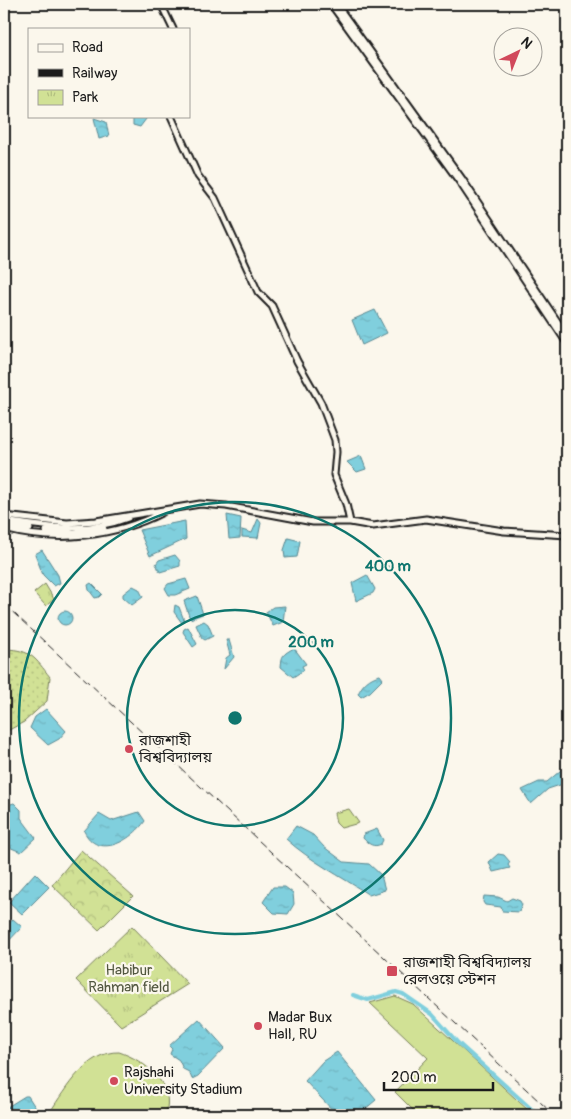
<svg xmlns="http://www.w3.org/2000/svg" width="571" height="1119" font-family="Pangolin,'Noto Sans Bengali',sans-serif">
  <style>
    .grass { fill: #d1e195; stroke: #767e58 }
    .forest { fill: url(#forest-crowns); stroke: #767e58 }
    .park { fill: url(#park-tufts); stroke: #767e58 }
    .garden { fill: url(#garden-dots); stroke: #767e58 }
    .water { fill: url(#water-ripples); stroke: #588790 }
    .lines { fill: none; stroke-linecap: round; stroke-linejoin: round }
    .canal { stroke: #80cfdd; stroke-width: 4 }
    .secondary-casing { stroke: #1c1c1c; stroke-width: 9 }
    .primary-casing { stroke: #1c1c1c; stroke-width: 9 }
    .secondary { stroke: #fbf7ec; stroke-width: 5 }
    .primary { stroke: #fbf7ec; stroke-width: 5 }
    .rail { stroke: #1c1c1c; stroke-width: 1; stroke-dasharray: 8 4; stroke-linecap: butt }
    .ring { fill: none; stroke: #0f766e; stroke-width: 2.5 }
    .poi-dot { fill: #d1495b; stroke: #fbf7ec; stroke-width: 2 }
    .labels { text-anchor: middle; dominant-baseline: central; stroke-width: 4.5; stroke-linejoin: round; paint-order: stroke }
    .poi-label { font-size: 15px; fill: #1c1c1c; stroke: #fbf7ec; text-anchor: start }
    .park-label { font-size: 15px; fill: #525740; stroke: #fbf7ec }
    .centre { fill: #0f766e; stroke: #fbf7ec; stroke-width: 2.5 }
    .ring-label { font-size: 15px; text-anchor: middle; font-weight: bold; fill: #0f766e; stroke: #fbf7ec; stroke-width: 4.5; stroke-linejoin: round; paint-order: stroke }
  </style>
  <defs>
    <pattern id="forest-crowns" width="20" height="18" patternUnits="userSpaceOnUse" patternTransform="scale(1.25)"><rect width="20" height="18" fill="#d1e195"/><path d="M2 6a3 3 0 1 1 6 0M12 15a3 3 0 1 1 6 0" fill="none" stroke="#b3c080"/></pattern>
    <pattern id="park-tufts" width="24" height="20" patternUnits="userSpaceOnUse" patternTransform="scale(1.25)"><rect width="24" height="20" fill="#d1e195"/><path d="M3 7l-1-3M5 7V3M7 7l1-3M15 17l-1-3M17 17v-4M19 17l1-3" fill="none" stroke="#b3c080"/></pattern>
    <pattern id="garden-dots" width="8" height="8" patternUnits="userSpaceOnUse" patternTransform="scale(1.25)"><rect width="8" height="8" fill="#d1e195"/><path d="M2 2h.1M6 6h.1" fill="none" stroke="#b3c080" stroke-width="1.8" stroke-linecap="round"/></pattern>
    <pattern id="water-ripples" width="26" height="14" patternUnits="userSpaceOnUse" patternTransform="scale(1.25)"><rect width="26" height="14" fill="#80cfdd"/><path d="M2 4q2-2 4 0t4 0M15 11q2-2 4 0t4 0" fill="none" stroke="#6eb1bd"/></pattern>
  </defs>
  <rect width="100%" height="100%" fill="#fbf7ec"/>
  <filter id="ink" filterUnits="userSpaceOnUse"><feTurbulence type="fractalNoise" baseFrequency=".02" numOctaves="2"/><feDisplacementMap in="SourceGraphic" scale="10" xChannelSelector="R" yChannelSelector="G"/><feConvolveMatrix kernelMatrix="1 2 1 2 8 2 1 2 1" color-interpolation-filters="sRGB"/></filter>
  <g filter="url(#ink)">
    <!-- grass -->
    <path class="grass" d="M349,809L359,823L341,828L336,823L334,813Z
      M395,996L413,1004L529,1111L522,1115H418L395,1092L428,1058L370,1003Z
      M119,1052C144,1060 177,1085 165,1115H51L50,1112C66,1088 87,1051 119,1052Z"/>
    <!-- forest -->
    <path class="forest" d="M81,850L133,896L99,930L52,885Z"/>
    <!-- park -->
    <path class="park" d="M45,584L54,599L46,606L34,593Z
      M132,926L188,984L121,1026L76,980Z"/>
    <!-- garden -->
    <path class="garden" d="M6,649C31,650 35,658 50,677L47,701L24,722L9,730L4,725V651Z"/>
    <!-- water -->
    <path class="water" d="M136,116H145L146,119L140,127L133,125V117Z
      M94,118L106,122L109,136L99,139Z
      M375,310L387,333L362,345L352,320Z
      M361,456L366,469L357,472L347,462Z
      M227,515L241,518L240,538L229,539Z
      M258,519L261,523L258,538L242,537V530L252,533Z
      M185,521L186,539L150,556L139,530Z
      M288,538L300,541L297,557L285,558L284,550Z
      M42,550L58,575L60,583L54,586L43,575L35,554Z
      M175,555L180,561V566L160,572L156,564L159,560Z
      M367,575L375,589L373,593L356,601L352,583Z
      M186,579L190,589L175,595H169L165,588L168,584Z
      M91,583L102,594L99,597L95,598L89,590L88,585Z
      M133,586L139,589L143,597L132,605L123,597V594Z
      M197,596L203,614L190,619L184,601Z
      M175,605L179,607L184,620L182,623L174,612Z
      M285,606L283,622L273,626L266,612L273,607Z
      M58 618a7 7 0 1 1 14 0a7 7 0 1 1-14 0Z
      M204,621L208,624L213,636L205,640L202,638L196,625Z
      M188,627L197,644L193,647L183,632L184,629Z
      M226,640H229L234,657L224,669L226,658L230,655Z
      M294,648L306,664L302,666L304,670L293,677L281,667C282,655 282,655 294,648Z
      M380,675L383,679L370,692L361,697L358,694C362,684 370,677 380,675Z
      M46,709L66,731L59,739L48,745L30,728L35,717Z
      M567,765V780L560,785L548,789L531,804L522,790L539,782H547Z
      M14,803L21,810V818L36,838L21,852L9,847L4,849V858V806Z
      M139,812L145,821C131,841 98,860 84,831L99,814L111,821Z
      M296,826L313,835L324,847L344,862L369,864L381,875L385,890L369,895C341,876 310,861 286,839Z
      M377,829L383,840L381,844C374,848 368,844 363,838L364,834Z
      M498,854L504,855L510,862L508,865L510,868L493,872L489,862Z
      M35,873L49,887L22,914L9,902Z
      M273,887H285L293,893L294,904L288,914L274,913L263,902Z
      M484,896L498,897L507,901L512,898L520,901L522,905L519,912L502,911L501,907L485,905L483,902Z
      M13,919L22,927L4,946V929Z
      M199,1019L225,1048L198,1076L192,1079L189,1072L183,1069L179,1060L170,1054L172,1049L169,1046Z
      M337,1052L376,1100L358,1115H337L305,1081L323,1061Z
      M25,1096H28L37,1110L35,1115H5L4,1109Z"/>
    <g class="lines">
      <!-- canal -->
      <path class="canal" d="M353,995L368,1000L396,992L403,994L432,1014L458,1043L538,1115"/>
      <defs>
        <path id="secondary" d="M161,4L173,29
          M171,116L198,176L215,198L258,292L272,306L297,361L321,403L335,440L336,452L334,475L346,504L350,522
          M4,516L67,523L96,521L200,504L226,506L313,522H350L373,526L426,519L504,531L567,535
          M4,521C46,527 87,534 128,518
          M4,526L30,529
          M4,529C57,543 114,537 163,512
          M46,531L74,533L104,529"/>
        <path id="primary" d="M331,4L459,181L567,343
          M336,4L462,179L567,336"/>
      </defs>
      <!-- secondary casing -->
      <use href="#secondary" class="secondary-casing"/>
      <!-- primary casing -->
      <use href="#primary" class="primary-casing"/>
      <!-- secondary -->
      <use href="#secondary" class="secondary"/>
      <!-- primary -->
      <use href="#primary" class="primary"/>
      <!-- rail -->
      <path class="rail" d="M4,604L554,1115"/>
    </g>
  </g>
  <!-- distance rings -->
  <g class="ring">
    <circle cx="235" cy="718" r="108"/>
    <circle cx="235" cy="718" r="216"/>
  </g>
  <!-- markers -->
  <g class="poi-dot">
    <circle cx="129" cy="749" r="5"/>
    <rect x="386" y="965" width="12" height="12" rx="2.5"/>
    <circle cx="258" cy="1026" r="5"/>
    <circle cx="114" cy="1081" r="5"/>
  </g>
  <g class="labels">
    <!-- poi labels -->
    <g class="poi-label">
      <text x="139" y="740">রাজশাহী<tspan x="139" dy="17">বিশ্ববিদ্যালয়</tspan></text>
      <text x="403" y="962">রাজশাহী বিশ্ববিদ্যালয়<tspan x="403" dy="17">রেলওয়ে স্টেশন</tspan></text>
      <text x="268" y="1017">Madar Bux<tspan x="268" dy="17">Hall, RU</tspan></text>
      <text x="124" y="1072">Rajshahi<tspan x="124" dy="17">University Stadium</tspan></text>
    </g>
    <!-- park labels -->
    <g class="park-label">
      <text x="129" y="970">Habibur<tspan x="129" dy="17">Rahman field</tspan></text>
    </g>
  </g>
  <circle cx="235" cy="718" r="8" class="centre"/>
  <g class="ring-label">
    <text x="388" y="571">400 m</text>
    <text x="311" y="647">200 m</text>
  </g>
  <!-- margin -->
  <rect width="571" height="1119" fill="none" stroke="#fbf7ec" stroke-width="20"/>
  <rect x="10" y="10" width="551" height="1099" fill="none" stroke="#1c1c1c" stroke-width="2" filter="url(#ink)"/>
  <!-- legend -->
  <rect x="28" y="28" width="162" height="90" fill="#fbf7ec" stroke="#a29f99"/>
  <rect x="38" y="44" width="25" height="8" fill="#fbf7ec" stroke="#a29f99"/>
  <text x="72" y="52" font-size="15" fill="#1c1c1c">Road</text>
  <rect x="38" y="69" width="25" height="8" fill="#1c1c1c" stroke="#a29f99"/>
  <text x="72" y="78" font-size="15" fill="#1c1c1c">Railway</text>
  <rect x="38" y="90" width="25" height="15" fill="url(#park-tufts)" stroke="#a29f99"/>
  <text x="72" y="102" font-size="15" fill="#1c1c1c">Park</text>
  <!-- north arrow -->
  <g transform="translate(518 52) rotate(43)"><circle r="24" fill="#fbf7ec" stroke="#a29f99"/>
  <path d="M0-4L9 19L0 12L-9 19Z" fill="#d1495b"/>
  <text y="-8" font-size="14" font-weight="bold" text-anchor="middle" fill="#1c1c1c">N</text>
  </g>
  <!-- scale -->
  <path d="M384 1082v8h109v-8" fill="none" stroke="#1c1c1c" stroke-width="2.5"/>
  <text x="391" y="1082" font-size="15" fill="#1c1c1c" stroke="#fbf7ec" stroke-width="4" paint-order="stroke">200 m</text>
</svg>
